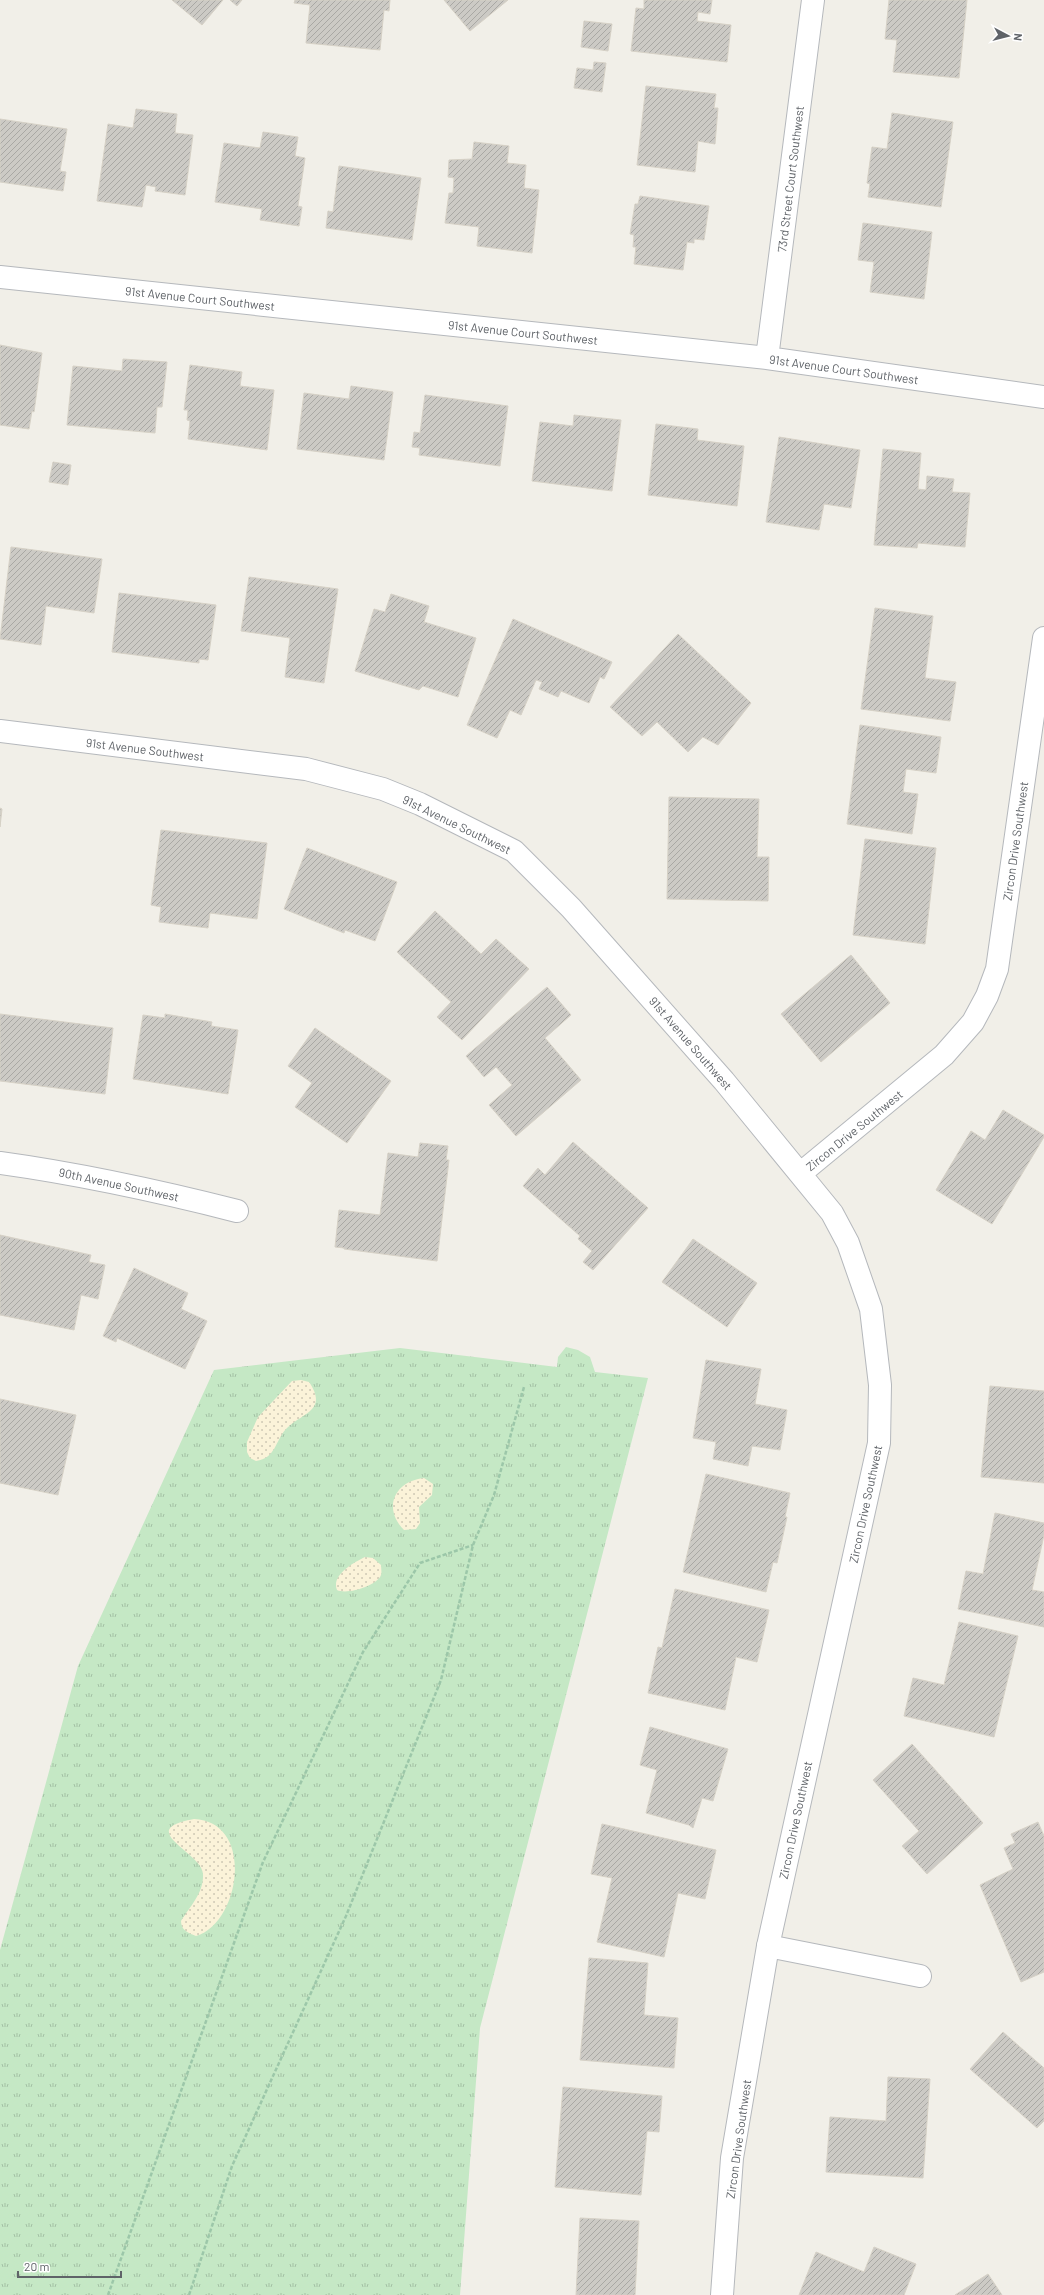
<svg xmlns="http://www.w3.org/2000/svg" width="1044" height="2295" font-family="Barlow,sans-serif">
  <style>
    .grass { fill: url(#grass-tufts) }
    .sand { fill: url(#sand-dots) }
    .building { fill: url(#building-hatch); stroke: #d6d1c6 }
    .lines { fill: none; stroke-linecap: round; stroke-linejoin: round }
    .minor-casing { stroke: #b5b8bc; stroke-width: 24 }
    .tertiary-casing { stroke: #b5b8bc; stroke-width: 24 }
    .path { stroke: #9cc7a9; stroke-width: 2.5; stroke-dasharray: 4 2; stroke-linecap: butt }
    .minor { stroke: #fff; stroke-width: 22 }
    .tertiary { stroke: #fff; stroke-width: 22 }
    .labels { text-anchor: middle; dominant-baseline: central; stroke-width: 3.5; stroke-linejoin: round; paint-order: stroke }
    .street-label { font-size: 12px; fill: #5f6368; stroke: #fff }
  </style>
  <defs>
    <pattern id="grass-tufts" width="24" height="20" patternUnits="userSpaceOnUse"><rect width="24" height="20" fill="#c5e8c5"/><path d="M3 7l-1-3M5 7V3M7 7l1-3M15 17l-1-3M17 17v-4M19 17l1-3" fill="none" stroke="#a3c0a4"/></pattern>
    <pattern id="sand-dots" width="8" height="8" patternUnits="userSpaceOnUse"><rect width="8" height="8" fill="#fbf3d9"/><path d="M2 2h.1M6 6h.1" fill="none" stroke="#cec8b4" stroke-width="1.8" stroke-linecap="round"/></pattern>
    <pattern id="building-hatch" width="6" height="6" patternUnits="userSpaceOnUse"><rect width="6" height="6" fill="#cccac5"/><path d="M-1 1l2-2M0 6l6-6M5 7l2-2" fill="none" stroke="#a9a8a4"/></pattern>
  </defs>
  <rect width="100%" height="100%" fill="#f1efe8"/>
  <!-- grass -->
  <path class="grass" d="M566,1347L578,1350L590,1357L595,1372L648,1378L480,2028L460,2295H0V1950L78,1666L214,1370L400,1348L557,1367L558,1357Z"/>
  <!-- sand -->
  <path class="sand" d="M301,1380L309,1382C329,1411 301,1413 286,1429C275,1441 276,1458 256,1461L250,1458L247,1452V1442L258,1417L292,1381Z
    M424,1478L433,1484L432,1495L419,1507L420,1523L416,1529L404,1530C382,1508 395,1481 424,1478Z
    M365,1557L373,1558L381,1565C381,1568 382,1572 381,1575C377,1586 347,1595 337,1590C331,1575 353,1563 365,1557Z
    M194,1819C256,1822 240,1924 196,1936C188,1933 181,1930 181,1921C190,1906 204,1893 203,1874C202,1852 133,1830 194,1819Z"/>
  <!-- building -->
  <path class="building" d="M172,0H223L202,25Z
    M230,0H242L237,6Z
    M295,0H390L389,11L384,10L380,50L306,43L310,5L294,3Z
    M444,0H508L470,31Z
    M644,0H712L710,14L698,12L697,21L731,25L727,62L631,51L636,8L644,9Z
    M889,0H967L959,78L893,72L897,40L885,39Z
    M584,21L612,24L608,51L581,47Z
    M594,62L606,63L602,92L574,88L577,68L593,70Z
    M646,86L716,94L714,108H718L715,144L698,141L695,172L637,165Z
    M136,109L177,114L175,133L193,135L185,195L155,191L156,187L146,185L142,207L97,201L108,124L133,128Z
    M892,113L953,122L941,207L868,197L870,184L867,183L872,147L887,149Z
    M0,119L67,129L60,171L66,172L63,191L0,182Z
    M263,132L298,137L295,156L305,158L298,206L302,207L299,226L260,220L262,209L215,202L224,143L260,148Z
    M474,142L509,146L507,163L526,165L524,188L539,190L532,253L477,246L479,227L445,223L449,193H453L454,178L448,177L449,160L472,159Z
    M339,166L421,178L412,240L326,228L328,211L333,212Z
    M640,196L709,206L704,240L694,239V243L687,242L683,270L634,264L636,247H633L634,235L630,234L635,204H638Z
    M863,223L932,232L924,299L870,292L874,262L858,260Z
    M0,345L42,353L34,412L32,411L29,429L0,425Z
    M123,359L167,362L162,407H157L155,433L67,425L73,366L122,371Z
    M190,365L242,372L240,386L274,390L267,450L188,439L190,421L187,420L188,410H184Z
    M351,386L393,392L384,460L297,449L304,393L349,399Z
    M425,395L508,406L500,466L419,455L420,448L412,447L414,432L420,433Z
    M574,415L621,420L612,491L532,481L540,422L573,426Z
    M656,424L698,429L697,440L744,446L737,506L648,495Z
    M779,437L860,450L851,508L824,504L819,530L766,522Z
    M883,449L921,453L918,489L926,490L927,476L954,479L952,492L970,493L965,547L918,543L917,548L874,545Z
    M53,462L71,465L68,485L49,482Z
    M11,547L102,559L94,613L46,606L41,645L0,639Z
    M249,577L338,589L324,683L285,677L290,638L241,631Z
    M119,593L216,605L208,660L199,659V663L112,652Z
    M391,594L429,606L424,622L476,638L458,697L423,686L419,690L355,671L374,609L385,612Z
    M875,608L933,616L925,678L956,682L950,721L861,709Z
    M513,619L612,662L604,679L600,677L589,703L561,691L558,697L539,689L542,682L536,680L521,715L510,710L497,738L467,725Z
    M678,634L751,703L718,745L703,737L688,752L657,722L642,736L610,707Z
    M860,725L941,737L936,773L906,769L903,792L918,794L912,834L847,824Z
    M669,797L759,799L757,857H769L768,901L667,899Z
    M0,808L2,809L0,827Z
    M161,830L267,843L257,919L210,913L208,928L159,922L161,907L151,905Z
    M865,839L936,848L925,944L853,935Z
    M307,848L397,882L375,941L345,930L344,933L284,909Z
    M435,911L481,954L496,939L529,969L462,1040L437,1017L451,1002L397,952Z
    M851,955L890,1003L821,1062L781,1014Z
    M547,987L571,1015L545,1038L581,1080L516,1136L489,1105L512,1085L496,1067L484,1077L466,1056Z
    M0,1014L113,1028L105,1094L0,1081Z
    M165,1014L212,1022L211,1026L238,1030L228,1094L133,1079L143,1015L165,1018Z
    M315,1028L391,1081L347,1143L295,1107L312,1083L288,1066Z
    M1003,1110L1044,1135V1137L992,1224L936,1190L971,1131L985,1140Z
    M573,1142L648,1208L593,1270L583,1262L592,1251L578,1239L580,1236L523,1186L538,1168L545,1175Z
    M420,1143L448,1146L446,1160H449L437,1261L344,1249V1248L335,1247L339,1210L380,1215L388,1153L418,1157Z
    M0,1235L91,1255L89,1262L105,1265L98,1299L81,1295L74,1330L0,1315Z
    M693,1239L757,1283L727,1327L662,1282Z
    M134,1268L188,1293L181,1309L207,1321L185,1369L117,1338L116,1342L103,1336Z
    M706,1360L761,1369L755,1404L787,1410L780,1450L752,1446L748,1466L713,1459L716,1442L693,1438Z
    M990,1386L1044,1391V1483L981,1477Z
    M0,1399L76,1415L58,1495L0,1483Z
    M706,1474L790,1493L785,1517H787L777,1563L773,1562L766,1592L683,1572Z
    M995,1513L1044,1523V1535L1032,1590L1044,1592V1627L958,1609L966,1571L983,1574Z
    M675,1589L769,1610L757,1662L736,1657L725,1710L648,1693L658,1647L662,1648Z
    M959,1622L1018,1636L994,1737L904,1716L913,1678L944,1685Z
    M650,1727L728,1749L713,1801L702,1798L693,1828L689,1825L646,1813L657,1770L640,1765Z
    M912,1744L983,1823L927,1874L902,1846L919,1831L873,1780Z
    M1038,1822L1044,1836V1972L1021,1982L980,1885L1013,1869L1004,1848L1015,1843L1011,1834Z
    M602,1824L716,1850L705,1899L678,1893L664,1957L597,1942L612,1878L591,1874Z
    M589,1958L648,1963L644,2015L678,2018L674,2068L580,2060Z
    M1003,2032L1044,2068V2121L1037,2128L970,2069Z
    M888,2077L930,2079L923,2178L826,2172L830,2117L886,2121Z
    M563,2087L662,2096L659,2132L647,2131L641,2195L555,2187Z
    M580,2218L639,2221L635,2295H576Z
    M874,2247L916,2264L904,2295H799L816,2252L864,2272Z
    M988,2274L1002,2295H955Z"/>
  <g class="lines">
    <defs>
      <path id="minor" d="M0,277L767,358L1044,397
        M767,358L813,0
        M0,1163C80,1174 158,1191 237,1211
        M768,1946L920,1976"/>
      <path id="tertiary" d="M0,731L306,769L383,789L420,804L514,851L571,908L724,1081L832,1213L848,1243L871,1309L880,1385L879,1443L768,1946L732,2158L722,2295
        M801,1173L944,1055L973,1022L987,996L997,969L1044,638"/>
    </defs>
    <!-- minor casing -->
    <use href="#minor" class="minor-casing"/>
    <!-- tertiary casing -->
    <use href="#tertiary" class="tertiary-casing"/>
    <!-- path -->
    <path class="path" d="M108,2295L263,1862L363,1652L420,1563L473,1545
      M189,2295L232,2166L346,1916L441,1680L473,1545L494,1495L524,1387"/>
    <!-- minor -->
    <use href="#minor" class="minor"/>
    <!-- tertiary -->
    <use href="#tertiary" class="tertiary"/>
  </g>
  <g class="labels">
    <!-- street labels -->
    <g class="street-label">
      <text transform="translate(790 179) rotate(-83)">73rd Street Court Southwest</text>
      <text transform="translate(200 298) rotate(6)">91st Avenue Court Southwest</text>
      <text transform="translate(523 332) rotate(6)">91st Avenue Court Southwest</text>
      <text transform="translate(844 369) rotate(8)">91st Avenue Court Southwest</text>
      <text transform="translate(145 749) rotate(7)">91st Avenue Southwest</text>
      <text transform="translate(457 824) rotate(26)">91st Avenue Southwest</text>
      <text transform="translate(1015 841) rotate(-82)">Zircon Drive Southwest</text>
      <text transform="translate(691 1043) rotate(49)">91st Avenue Southwest</text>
      <text transform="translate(854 1130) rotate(-39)">Zircon Drive Southwest</text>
      <text transform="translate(119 1184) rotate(12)">90th Avenue Southwest</text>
      <text transform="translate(865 1504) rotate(-78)">Zircon Drive Southwest</text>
      <text transform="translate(795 1820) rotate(-78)">Zircon Drive Southwest</text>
      <text transform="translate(738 2139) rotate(-82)">Zircon Drive Southwest</text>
    </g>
  </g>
  <!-- north arrow -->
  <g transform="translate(1008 36) rotate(97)" stroke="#ffffff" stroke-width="3" paint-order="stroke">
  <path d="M0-3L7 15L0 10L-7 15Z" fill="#5f6368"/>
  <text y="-6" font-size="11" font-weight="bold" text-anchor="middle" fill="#5f6368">N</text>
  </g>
  <!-- scale -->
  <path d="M18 2271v6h103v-6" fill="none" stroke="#5f6368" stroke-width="2"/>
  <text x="24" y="2271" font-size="12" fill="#5f6368" stroke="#ffffff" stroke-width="3" paint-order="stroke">20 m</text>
</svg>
